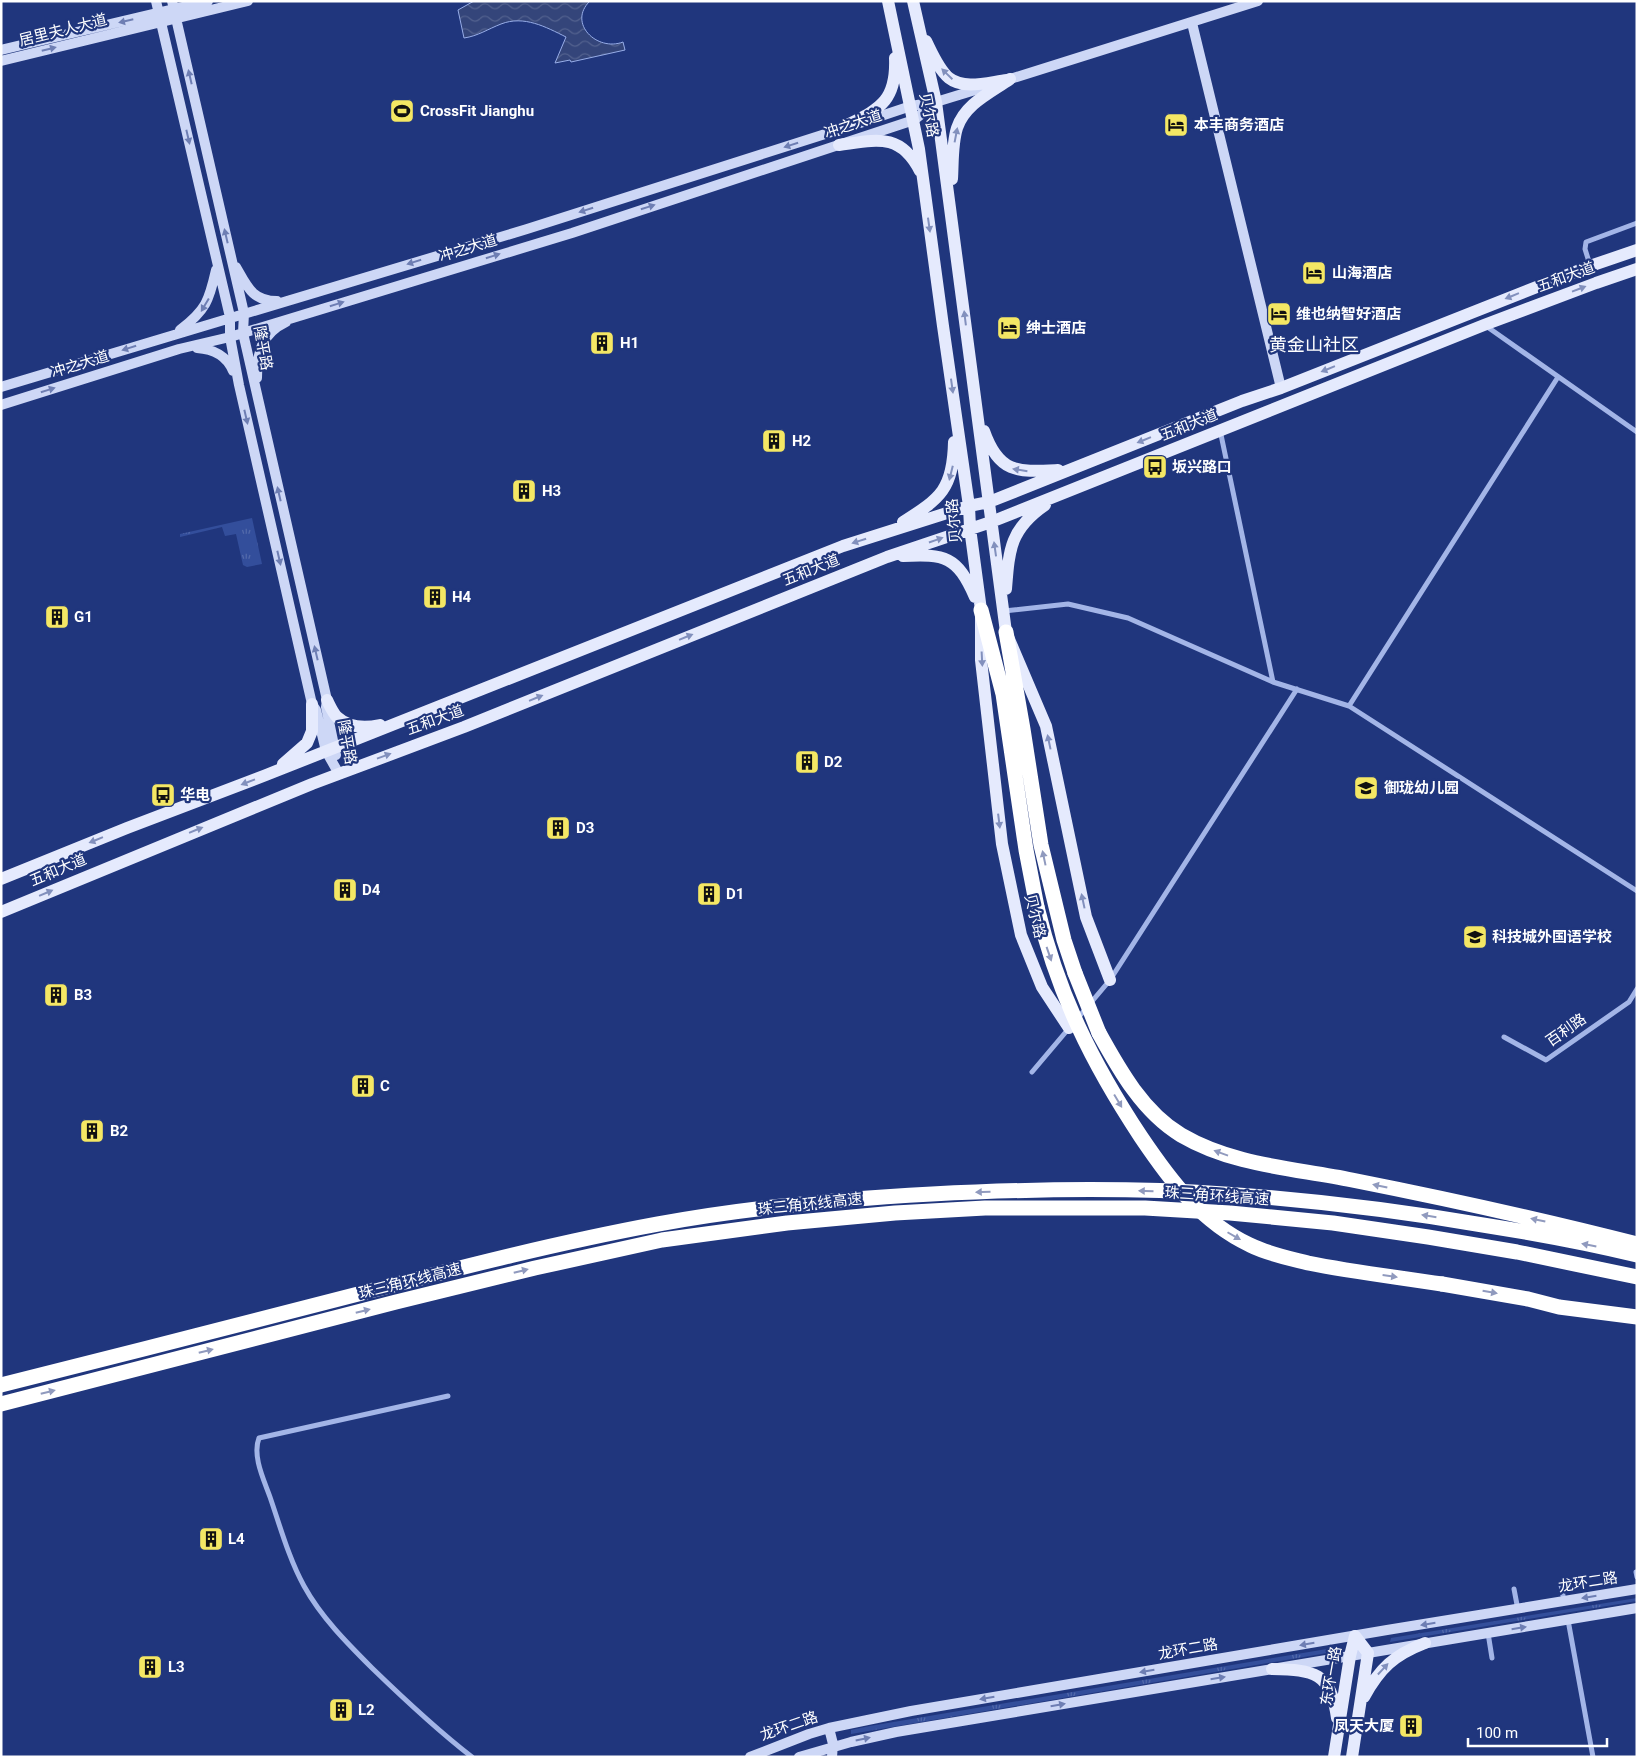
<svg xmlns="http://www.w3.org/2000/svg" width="1638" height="1758" font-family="Roboto,'Noto Sans SC',sans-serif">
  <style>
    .grass { fill: url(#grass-tufts) }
    .water { fill: url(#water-waves); stroke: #97ade8 }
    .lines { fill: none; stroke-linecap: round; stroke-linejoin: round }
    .street { stroke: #a3b5e7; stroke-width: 5 }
    .secondary { stroke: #cdd7f6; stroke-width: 10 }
    .primary { stroke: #e5eafd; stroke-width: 12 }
    .highway { stroke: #fff; stroke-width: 15 }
    .highway-bridge { stroke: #fff; stroke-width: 15 }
    .oneway { fill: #6e7eb3 }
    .oneway2 { fill: #8290bd }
    .oneway3 { fill: #909abe }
    .labels { text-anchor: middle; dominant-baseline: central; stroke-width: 4.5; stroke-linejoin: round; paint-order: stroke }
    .street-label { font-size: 15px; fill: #fff; stroke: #20367d }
    .poi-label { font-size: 15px; font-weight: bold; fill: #fff; stroke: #20367d; text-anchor: start }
    .quarter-label { font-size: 18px; fill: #fff; stroke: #20367d }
  </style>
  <defs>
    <pattern id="grass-tufts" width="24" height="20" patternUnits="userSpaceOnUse" patternTransform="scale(1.25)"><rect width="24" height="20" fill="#334e9b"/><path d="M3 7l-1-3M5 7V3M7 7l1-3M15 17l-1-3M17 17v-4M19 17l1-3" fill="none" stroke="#5269aa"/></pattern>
    <pattern id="water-waves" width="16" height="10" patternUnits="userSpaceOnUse" patternTransform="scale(1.25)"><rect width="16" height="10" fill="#34457a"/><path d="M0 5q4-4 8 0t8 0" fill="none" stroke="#52618e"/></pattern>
  </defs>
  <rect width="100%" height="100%" fill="#20367d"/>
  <!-- grass -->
  <path class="grass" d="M252,518L262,564L247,567L243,565L236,534L225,536L222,527L180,537V534Z
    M1637,1598V1601L1390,1642L1391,1638Z
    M1327,1649V1653L851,1734V1730L870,1726Z"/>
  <!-- water -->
  <path class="water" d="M474,1H590C567,23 597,52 623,42L625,50L571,62L570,60L555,63L566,37C546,27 524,15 501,24C488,29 478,36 464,38L458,10Z"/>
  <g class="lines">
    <!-- street -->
    <path class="street" d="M1590,265L1585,249L1586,242L1637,223
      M1486,326L1637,432
      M1220,430L1273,682
      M1004,611L1068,604L1128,618L1273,682L1349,706L1637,891
      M1349,706L1558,377
      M1077,1019L1110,980L1297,689
      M1504,1037L1546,1060L1629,1002L1637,989
      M1032,1072L1070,1027
      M448,1396L259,1438C252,1456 264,1480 270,1497C280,1526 289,1559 304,1586C321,1617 347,1643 372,1668C404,1699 437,1730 472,1757
      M1636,1572L1637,1577
      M1561,1585L1564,1601
      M1514,1589L1518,1610
      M1568,1620L1593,1757
      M1488,1633L1492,1658"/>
    <!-- secondary -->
    <path class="secondary" d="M156,1L230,317V337L239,385L312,704L316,710L326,751L339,774
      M172,1L244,313L243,333L327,700L326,707L336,755
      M1192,23L1281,388
      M1,50L208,1
      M1,61L248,1
      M1004,81L1258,1
      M860,123L911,106L936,102L985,87
      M236,267C247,286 252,301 277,301
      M180,330C206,310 209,301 216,270
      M197,348C213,349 227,356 233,371
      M257,378C257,353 261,334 286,322
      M1,387L527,229L844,128
      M1,405L179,349L230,337L572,233L914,120L935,103
      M829,1728L833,1744L832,1757
      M750,1757L809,1734L829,1728L911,1711L1387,1630L1637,1589
      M799,1757L851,1742L896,1732L1637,1608"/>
    <!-- primary -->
    <path class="primary" d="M888,1L919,149L943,326L969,506L970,528L981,610V660L1002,844L1021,935L1042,987L1069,1028
      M913,1L936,102L1006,632L1046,726L1086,917L1110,980
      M926,41C932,53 939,70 949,78C964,90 989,82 1007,80
      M838,130C875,110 897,106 895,58
      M839,145C876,140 900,132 920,171
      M952,179C953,163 952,144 957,128C965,104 990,93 1010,79
      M984,431C999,474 1018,472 1058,470
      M903,522C941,498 953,489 954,442
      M903,556C945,554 957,556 975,597
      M1006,589C1009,550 1010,529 1045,505
      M327,700C330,706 333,713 337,717C349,728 366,728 380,725
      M283,764L307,743L312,731V704
      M1,879L127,828L266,775L843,546L969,506L989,502L1242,401L1281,388L1590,266L1637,250
      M1,912L312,784L464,727L887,557L991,522L1484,325L1596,283L1637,269
      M1272,1669C1314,1670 1331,1672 1337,1718
      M1364,1697C1380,1668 1394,1655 1425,1643
      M1334,1757L1350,1656L1355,1636
      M1352,1757L1368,1653L1355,1636"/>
    <!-- highway -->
    <path class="highway" d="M981,610L1003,694L1026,850L1037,907
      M1006,632L1023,729L1041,845L1064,940L1075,973
      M1099,1033C1120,1071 1143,1112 1181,1135C1234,1166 1294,1168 1352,1180C1448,1199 1543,1220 1637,1244
      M1442,1284L1528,1299L1559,1307L1637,1317
      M1,1385C123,1355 244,1323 366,1292C463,1267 560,1242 658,1224C749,1207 840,1199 932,1194C1029,1189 1127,1187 1224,1194C1313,1200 1401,1211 1489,1226C1539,1234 1588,1243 1637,1255
      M1,1404L396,1302L535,1268L662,1240L787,1223L895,1213L985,1208H1145L1230,1213L1333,1223L1428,1237L1517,1252L1637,1277"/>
    <!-- highway-bridge -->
    <path class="highway-bridge" d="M1037,907C1058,994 1092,1063 1141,1137C1170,1180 1201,1222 1250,1245C1268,1254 1288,1258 1308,1263C1352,1272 1397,1277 1442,1284
      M1075,973L1099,1033"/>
  </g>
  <!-- one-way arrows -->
  <defs><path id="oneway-solid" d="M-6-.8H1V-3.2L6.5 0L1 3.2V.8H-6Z" transform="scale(1.25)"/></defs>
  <g class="oneway">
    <use href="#oneway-solid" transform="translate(126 21) rotate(167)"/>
    <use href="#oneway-solid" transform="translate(49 49) rotate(-14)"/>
    <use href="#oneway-solid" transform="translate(190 77) rotate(-103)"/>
    <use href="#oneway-solid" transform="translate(188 137) rotate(77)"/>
    <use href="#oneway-solid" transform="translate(791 145) rotate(162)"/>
    <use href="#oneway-solid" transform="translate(648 207) rotate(-18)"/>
    <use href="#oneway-solid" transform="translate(586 210) rotate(162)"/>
    <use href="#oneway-solid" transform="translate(226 236) rotate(-103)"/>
    <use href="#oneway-solid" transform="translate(493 256) rotate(-17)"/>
    <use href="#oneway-solid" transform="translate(414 262) rotate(163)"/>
    <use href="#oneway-solid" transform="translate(337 304) rotate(-17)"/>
    <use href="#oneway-solid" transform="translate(205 305) rotate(121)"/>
    <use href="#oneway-solid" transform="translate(129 348) rotate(163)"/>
    <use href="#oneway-solid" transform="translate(48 390) rotate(-17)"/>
    <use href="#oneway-solid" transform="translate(246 417) rotate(77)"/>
    <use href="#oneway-solid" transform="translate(279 494) rotate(-103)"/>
    <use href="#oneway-solid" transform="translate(279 558) rotate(77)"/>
    <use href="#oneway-solid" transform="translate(316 653) rotate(-103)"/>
    <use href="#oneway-solid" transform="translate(1589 1597) rotate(171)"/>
    <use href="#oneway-solid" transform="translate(1428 1624) rotate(171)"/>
    <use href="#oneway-solid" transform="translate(1519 1628) rotate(-9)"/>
    <use href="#oneway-solid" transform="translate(1307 1644) rotate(170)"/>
    <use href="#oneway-solid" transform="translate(1147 1671) rotate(170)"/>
    <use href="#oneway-solid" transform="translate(1218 1678) rotate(-9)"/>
    <use href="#oneway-solid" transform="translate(987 1698) rotate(170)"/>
    <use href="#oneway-solid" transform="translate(1058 1705) rotate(-10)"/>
    <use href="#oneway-solid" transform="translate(863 1739) rotate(-12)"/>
  </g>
  <g class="oneway2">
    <use href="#oneway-solid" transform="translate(947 74) rotate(-136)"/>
    <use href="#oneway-solid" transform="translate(956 135) rotate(-79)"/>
    <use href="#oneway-solid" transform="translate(929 225) rotate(82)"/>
    <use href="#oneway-solid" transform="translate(1579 289) rotate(-21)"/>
    <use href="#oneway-solid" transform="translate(1512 296) rotate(158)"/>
    <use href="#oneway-solid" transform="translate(965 318) rotate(-97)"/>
    <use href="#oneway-solid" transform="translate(1328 369) rotate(158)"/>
    <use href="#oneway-solid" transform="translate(952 386) rotate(82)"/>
    <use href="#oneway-solid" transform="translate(1144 440) rotate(158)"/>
    <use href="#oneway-solid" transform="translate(1020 470) rotate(-171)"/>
    <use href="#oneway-solid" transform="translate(951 473) rotate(104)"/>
    <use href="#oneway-solid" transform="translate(936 540) rotate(-19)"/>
    <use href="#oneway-solid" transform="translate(859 541) rotate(162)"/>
    <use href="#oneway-solid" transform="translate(995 549) rotate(-98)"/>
    <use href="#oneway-solid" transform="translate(686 637) rotate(-22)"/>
    <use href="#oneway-solid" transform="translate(982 659) rotate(87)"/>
    <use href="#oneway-solid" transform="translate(536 698) rotate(-22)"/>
    <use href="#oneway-solid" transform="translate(1049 742) rotate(-102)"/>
    <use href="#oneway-solid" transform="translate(384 756) rotate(-20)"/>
    <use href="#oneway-solid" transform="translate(248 782) rotate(159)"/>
    <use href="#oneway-solid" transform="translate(999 821) rotate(83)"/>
    <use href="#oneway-solid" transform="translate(196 830) rotate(-22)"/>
    <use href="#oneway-solid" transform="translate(96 840) rotate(158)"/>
    <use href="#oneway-solid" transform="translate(46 893) rotate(-23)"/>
    <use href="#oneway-solid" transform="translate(1083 901) rotate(-102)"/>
    <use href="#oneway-solid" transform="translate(1383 1669) rotate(-47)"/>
  </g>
  <g class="oneway3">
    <use href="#oneway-solid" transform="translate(1044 858) rotate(-102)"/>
    <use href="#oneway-solid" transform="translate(1049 954) rotate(71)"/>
    <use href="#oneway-solid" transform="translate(1118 1101) rotate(59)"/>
    <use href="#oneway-solid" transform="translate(1221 1153) rotate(-160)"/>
    <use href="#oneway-solid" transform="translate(1380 1186) rotate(-168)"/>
    <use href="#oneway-solid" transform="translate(1146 1191) rotate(-179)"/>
    <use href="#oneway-solid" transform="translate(983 1192) rotate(178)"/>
    <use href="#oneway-solid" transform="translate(1429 1216) rotate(-171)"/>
    <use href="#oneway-solid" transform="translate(1538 1220) rotate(-168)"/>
    <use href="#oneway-solid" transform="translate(1234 1236) rotate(30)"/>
    <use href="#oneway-solid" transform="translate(1589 1245) rotate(-169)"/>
    <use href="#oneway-solid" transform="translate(521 1271) rotate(-14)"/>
    <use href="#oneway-solid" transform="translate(1390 1276) rotate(8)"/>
    <use href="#oneway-solid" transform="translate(1490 1292) rotate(10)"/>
    <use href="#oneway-solid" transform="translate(363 1311) rotate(-14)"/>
    <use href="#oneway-solid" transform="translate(206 1351) rotate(-14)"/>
    <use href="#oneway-solid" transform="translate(48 1392) rotate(-14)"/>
  </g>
  <!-- icons -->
  <defs>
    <symbol id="stadium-square" viewBox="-11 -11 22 22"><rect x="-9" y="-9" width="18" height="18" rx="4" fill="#f4e764" stroke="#20367d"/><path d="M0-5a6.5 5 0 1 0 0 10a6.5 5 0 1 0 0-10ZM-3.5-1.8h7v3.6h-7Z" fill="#111"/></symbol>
    <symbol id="hotel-square" viewBox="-11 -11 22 22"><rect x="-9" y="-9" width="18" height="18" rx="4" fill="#f4e764" stroke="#20367d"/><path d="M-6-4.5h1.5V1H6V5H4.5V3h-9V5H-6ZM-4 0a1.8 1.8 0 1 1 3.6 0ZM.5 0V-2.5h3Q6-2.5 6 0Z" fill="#111"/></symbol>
    <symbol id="building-square" viewBox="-11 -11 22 22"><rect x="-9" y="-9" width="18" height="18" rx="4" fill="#f4e764" stroke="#20367d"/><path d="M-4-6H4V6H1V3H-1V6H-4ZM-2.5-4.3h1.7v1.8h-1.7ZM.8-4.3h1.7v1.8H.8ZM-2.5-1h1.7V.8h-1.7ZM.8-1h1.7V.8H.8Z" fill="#111"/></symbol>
    <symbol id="bus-square" viewBox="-11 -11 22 22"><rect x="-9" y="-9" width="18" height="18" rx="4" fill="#f4e764" stroke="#20367d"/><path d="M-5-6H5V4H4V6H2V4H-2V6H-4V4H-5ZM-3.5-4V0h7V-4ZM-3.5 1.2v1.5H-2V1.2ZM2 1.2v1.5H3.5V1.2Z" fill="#111"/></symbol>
    <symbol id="school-square" viewBox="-11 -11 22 22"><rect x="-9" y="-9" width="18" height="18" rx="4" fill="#f4e764" stroke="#20367d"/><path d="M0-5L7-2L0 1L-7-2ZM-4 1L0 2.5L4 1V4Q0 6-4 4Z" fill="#111"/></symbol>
  </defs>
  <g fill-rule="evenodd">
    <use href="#stadium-square" x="388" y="97" width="28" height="28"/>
    <use href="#hotel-square" x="1162" y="111" width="28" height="28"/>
    <use href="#hotel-square" x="1300" y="259" width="28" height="28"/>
    <use href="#hotel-square" x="1265" y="300" width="28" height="28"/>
    <use href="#hotel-square" x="995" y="314" width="28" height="28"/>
    <use href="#building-square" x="588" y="329" width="28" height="28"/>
    <use href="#building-square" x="760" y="427" width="28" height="28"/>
    <use href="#bus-square" x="1141" y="453" width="28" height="28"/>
    <use href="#building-square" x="510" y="477" width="28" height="28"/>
    <use href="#building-square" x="421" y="583" width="28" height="28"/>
    <use href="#building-square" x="43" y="603" width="28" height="28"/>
    <use href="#building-square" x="793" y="748" width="28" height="28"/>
    <use href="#school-square" x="1352" y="774" width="28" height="28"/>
    <use href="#bus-square" x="149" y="781" width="28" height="28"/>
    <use href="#building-square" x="544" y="814" width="28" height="28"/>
    <use href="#building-square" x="331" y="876" width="28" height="28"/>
    <use href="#building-square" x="695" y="880" width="28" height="28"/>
    <use href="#school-square" x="1461" y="923" width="28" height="28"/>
    <use href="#building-square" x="42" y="981" width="28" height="28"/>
    <use href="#building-square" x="349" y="1072" width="28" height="28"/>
    <use href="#building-square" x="78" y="1117" width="28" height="28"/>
    <use href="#building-square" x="197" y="1525" width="28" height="28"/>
    <use href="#building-square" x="136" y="1653" width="28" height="28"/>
    <use href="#building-square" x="327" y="1696" width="28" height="28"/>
    <use href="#building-square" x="1397" y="1712" width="28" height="28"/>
  </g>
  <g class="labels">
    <!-- street labels -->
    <g class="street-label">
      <text transform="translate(63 30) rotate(-14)">居里夫人大道</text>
      <text transform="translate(929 115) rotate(79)">贝尔路</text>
      <text transform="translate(853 124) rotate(-18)">冲之大道</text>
      <text transform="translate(468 248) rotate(-17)">冲之大道</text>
      <text transform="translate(1566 277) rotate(-20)">五和大道</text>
      <text transform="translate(263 348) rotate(80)">隆平路</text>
      <text transform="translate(80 364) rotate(-17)">冲之大道</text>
      <text transform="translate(1189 425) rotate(-22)">五和大道</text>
      <text transform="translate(954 521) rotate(-96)">贝尔路</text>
      <text transform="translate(811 570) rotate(-22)">五和大道</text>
      <text transform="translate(435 720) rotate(-20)">五和大道</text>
      <text transform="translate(347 742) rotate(80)">隆平路</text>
      <text transform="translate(58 870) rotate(-23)">五和大道</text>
      <text transform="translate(1035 916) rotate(76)">贝尔路</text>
      <text transform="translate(1566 1030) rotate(-35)">百利路</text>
      <text transform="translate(1217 1196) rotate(4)">珠三角环线高速</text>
      <text transform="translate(810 1204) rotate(-6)">珠三角环线高速</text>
      <text transform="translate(410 1281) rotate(-14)">珠三角环线高速</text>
      <text transform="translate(1588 1582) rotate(-9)">龙环二路</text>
      <text transform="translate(1188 1649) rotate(-10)">龙环二路</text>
      <text transform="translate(1331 1676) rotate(-80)">东环一路</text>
      <text transform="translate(789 1726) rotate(-19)">龙环二路</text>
    </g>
    <!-- poi labels -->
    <g class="poi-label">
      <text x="420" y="111">CrossFit Jianghu</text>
      <text x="1194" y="125">本丰商务酒店</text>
      <text x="1332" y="273">山海酒店</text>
      <text x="1296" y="314">维也纳智好酒店</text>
      <text x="1026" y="328">绅士酒店</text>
      <text x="620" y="343">H1</text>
      <text x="792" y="441">H2</text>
      <text x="1172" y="467">坂兴路口</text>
      <text x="542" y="491">H3</text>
      <text x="452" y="597">H4</text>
      <text x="74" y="617">G1</text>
      <text x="824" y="762">D2</text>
      <text x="1384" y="788">御珑幼儿园</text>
      <text x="180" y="795">华电</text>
      <text x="576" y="828">D3</text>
      <text x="362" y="890">D4</text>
      <text x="726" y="894">D1</text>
      <text x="1492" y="937">科技城外国语学校</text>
      <text x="74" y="995">B3</text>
      <text x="380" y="1086">C</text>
      <text x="110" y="1131">B2</text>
      <text x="228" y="1539">L4</text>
      <text x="168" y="1667">L3</text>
      <text x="358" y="1710">L2</text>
      <text x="1394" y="1726" text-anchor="end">凤天大厦</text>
    </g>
    <!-- quarter labels -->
    <g class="quarter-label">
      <text x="1314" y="344">黄金山社区</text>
    </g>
  </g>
  <!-- border -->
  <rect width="1638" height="1758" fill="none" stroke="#ffffff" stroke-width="5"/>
  <!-- scale -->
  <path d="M1468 1738v8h139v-8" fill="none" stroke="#ffffff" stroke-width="2.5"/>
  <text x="1476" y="1738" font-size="15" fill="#ffffff" stroke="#20367d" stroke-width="4" paint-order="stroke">100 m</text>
</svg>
